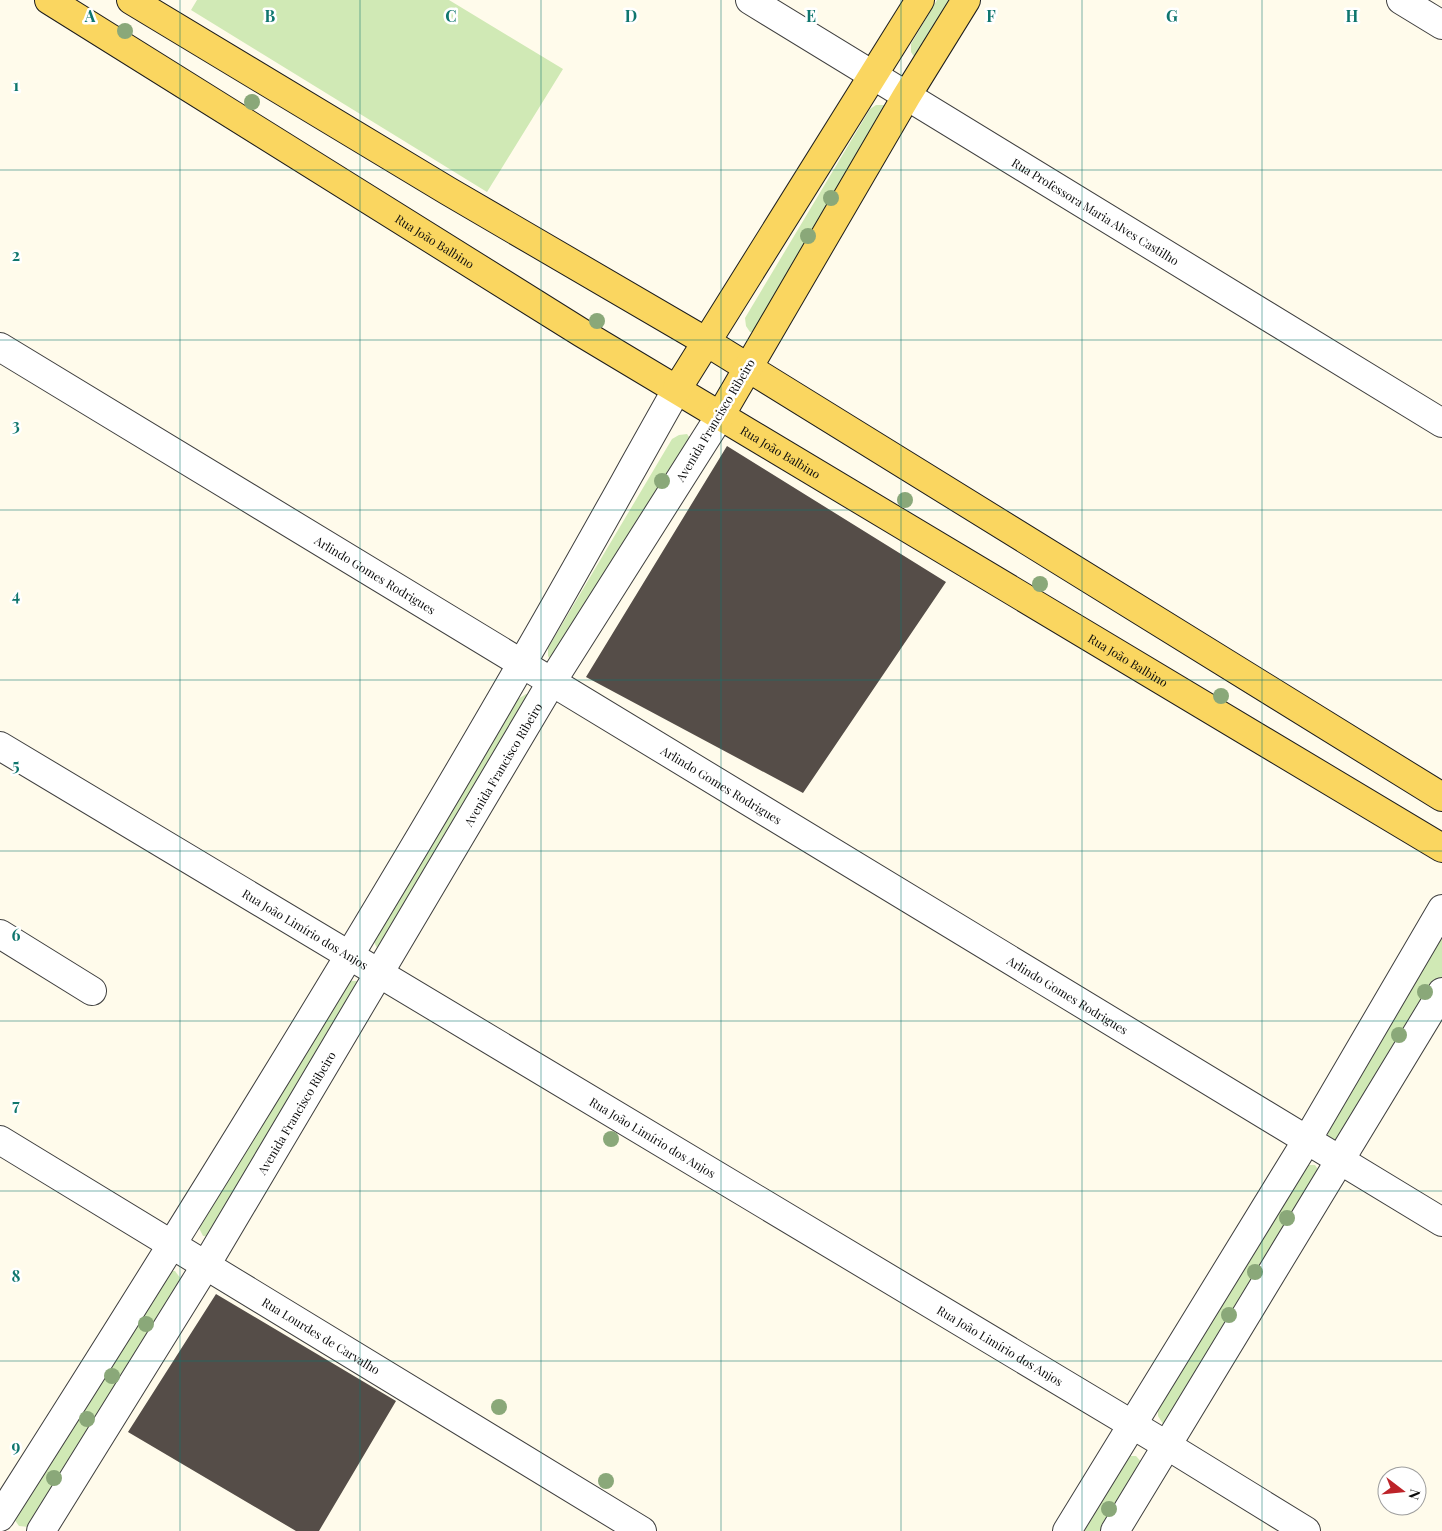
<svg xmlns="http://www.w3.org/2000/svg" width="1442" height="1531" font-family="'Playfair Display',serif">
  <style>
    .green { fill: #d0e9b5 }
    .building { fill: #554d48 }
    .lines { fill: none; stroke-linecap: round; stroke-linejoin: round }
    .minor-casing { stroke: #3f3f3f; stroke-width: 30 }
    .major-casing { stroke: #1d1d1d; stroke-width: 30 }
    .minor { stroke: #fff; stroke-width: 28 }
    .major { stroke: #fad660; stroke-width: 28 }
    .tree { fill: #8aa879 }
    .grid { fill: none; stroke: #0f766e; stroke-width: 1; stroke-opacity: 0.55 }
    .labels { text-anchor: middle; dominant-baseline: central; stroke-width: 5; stroke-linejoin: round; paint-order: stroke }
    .street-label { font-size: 12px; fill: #0c0c0c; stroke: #fff }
    .grid-label { font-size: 16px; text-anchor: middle; font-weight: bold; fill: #0f766e; stroke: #fff; stroke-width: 5; stroke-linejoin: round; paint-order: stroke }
  </style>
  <rect width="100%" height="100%" fill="#fffbeb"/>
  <!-- green -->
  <path class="green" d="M197,0H449L563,69L487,192L191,10Z
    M937,0H963L915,58L911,52V44Z
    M876,105H885L889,111L759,333L750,332L746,326L745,318L870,109Z
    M687,434L692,441L552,662L548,656V648L672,439L679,435Z
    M526,694H534L378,950L374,942V933L518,699Z
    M1442,937V988L1351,1140L1333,1144L1328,1136V1127Z
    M351,981H359L214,1237L203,1236L199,1228V1220L343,985Z
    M1306,1165H1315L1321,1174L1165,1424H1163L1158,1416V1407Z
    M166,1271H175L181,1279L29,1527L19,1526L14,1519Z
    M1128,1456H1136L1143,1464L1109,1531H1078Z"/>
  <!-- building -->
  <path class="building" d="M727,446L946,582L803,793L586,677Z
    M216,1294L396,1401L319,1531H296L128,1432Z"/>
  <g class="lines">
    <defs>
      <g id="minor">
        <path id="s1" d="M750,0L1442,423"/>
        <path d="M1401,0L1442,25"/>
        <path id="s2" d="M0,347L1442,1222"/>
        <path id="s3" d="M0,746L1168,1446L1306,1531"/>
        <path d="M0,934L92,991"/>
        <path id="s4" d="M0,1140L642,1531"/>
        <path d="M0,1517C179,1236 355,953 521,665C574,574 625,481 677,389"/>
        <path id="s5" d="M41,1531L206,1265L551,683L720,416"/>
        <path d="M1067,1531L1307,1140L1442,909"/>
        <path d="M1115,1531L1442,992"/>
      </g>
      <g id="major">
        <path id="s6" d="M49,0L582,333L1442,848"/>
        <path d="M131,0L448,191L705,341L1442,797"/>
        <path d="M677,389L920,0"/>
        <path d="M720,416L906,97L966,0"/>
      </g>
    </defs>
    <!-- minor casing -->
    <use href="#minor" class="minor-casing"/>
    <!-- major casing -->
    <use href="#major" class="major-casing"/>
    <!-- minor -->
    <use href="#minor" class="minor"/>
    <!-- major -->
    <use href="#major" class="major"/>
  </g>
  <!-- trees -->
  <g class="tree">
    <circle cx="125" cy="31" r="8"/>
    <circle cx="252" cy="102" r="8"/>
    <circle cx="831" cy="198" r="8"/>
    <circle cx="808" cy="236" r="8"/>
    <circle cx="597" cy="321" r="8"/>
    <circle cx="662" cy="481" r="8"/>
    <circle cx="905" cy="500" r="8"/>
    <circle cx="1040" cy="584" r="8"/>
    <circle cx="1221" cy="696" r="8"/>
    <circle cx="1425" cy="992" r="8"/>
    <circle cx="1399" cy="1035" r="8"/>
    <circle cx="611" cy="1139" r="8"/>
    <circle cx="1287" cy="1218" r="8"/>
    <circle cx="1255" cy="1272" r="8"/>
    <circle cx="1229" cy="1315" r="8"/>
    <circle cx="146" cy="1324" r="8"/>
    <circle cx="112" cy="1376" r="8"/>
    <circle cx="499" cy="1407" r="8"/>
    <circle cx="87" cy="1419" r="8"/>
    <circle cx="54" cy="1478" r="8"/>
    <circle cx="606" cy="1481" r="8"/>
    <circle cx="1109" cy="1509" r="8"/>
  </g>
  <!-- grid -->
  <path class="grid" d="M180,0V1531M360,0V1531M541,0V1531M721,0V1531M901,0V1531M1082,0V1531M1262,0V1531M0,170H1442M0,340H1442M0,510H1442M0,680H1442M0,851H1442M0,1021H1442M0,1191H1442M0,1361H1442"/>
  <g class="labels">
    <!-- street labels -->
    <g class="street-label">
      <text stroke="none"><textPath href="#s1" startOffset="405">Rua Professora Maria Alves Castilho</textPath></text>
      <text stroke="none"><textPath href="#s6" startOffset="455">Rua João Balbino</textPath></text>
      <text transform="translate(715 420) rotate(-59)">Avenida Francisco Ribeiro</text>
      <text stroke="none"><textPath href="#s6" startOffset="860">Rua João Balbino</textPath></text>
      <text stroke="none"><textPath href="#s2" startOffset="439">Arlindo Gomes Rodrigues</textPath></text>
      <text stroke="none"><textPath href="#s6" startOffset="1265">Rua João Balbino</textPath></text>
      <text stroke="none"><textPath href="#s5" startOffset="895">Avenida Francisco Ribeiro</textPath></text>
      <text stroke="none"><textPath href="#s2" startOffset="844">Arlindo Gomes Rodrigues</textPath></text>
      <text stroke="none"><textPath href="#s3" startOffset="356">Rua João Limírio dos Anjos</textPath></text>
      <text stroke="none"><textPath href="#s2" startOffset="1249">Arlindo Gomes Rodrigues</textPath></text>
      <text stroke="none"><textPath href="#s5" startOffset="490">Avenida Francisco Ribeiro</textPath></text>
      <text stroke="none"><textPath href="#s3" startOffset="761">Rua João Limírio dos Anjos</textPath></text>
      <text stroke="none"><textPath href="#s4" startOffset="376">Rua Lourdes de Carvalho</textPath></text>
      <text stroke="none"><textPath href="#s3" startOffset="1166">Rua João Limírio dos Anjos</textPath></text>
    </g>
  </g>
  <g class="grid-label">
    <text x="90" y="22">A</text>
    <text x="270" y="22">B</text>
    <text x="451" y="22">C</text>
    <text x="631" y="22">D</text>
    <text x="811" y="22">E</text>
    <text x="991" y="22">F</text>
    <text x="1172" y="22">G</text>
    <text x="1352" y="22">H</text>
    <text x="16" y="91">1</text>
    <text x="16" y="261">2</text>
    <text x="16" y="431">3</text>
    <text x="16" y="601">4</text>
    <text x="16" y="771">5</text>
    <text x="16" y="941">6</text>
    <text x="16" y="1111">7</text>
    <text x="16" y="1282">8</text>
    <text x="16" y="1452">9</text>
  </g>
  <!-- north arrow -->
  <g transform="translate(1402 1491) rotate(106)"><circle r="24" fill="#ffffff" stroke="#9e9e9e"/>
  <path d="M0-4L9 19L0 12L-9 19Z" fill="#bd2329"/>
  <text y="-8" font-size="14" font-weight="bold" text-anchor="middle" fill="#0c0c0c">N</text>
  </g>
</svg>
